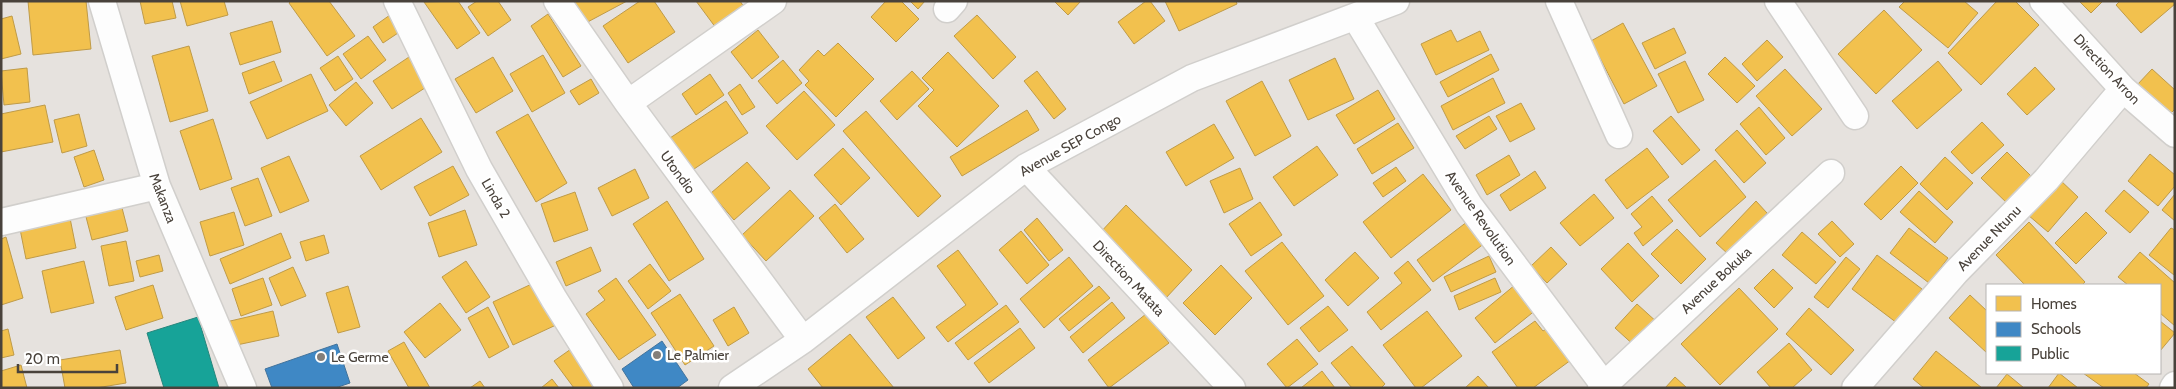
<svg xmlns="http://www.w3.org/2000/svg" width="2176" height="389" font-family="Cabin,sans-serif">
  <style>
    .residential { fill: #e6e2de; fill-rule: evenodd }
    .homes { fill: #f2c14e; stroke: #bf9b48 }
    .schools { fill: #3f88c5; stroke: #42739c }
    .public { fill: #17a398; stroke: #26867c }
    .lines { fill: none; stroke-linecap: round; stroke-linejoin: round }
    .street-casing { stroke: #d1cfcc; stroke-width: 29 }
    .street { stroke: #fdfdfd; stroke-width: 26 }
    .poi-dot { fill: #847f7a; stroke: #fff; stroke-width: 2 }
    .labels { text-anchor: middle; dominant-baseline: central; stroke-width: 5; stroke-linejoin: round; paint-order: stroke }
    .street-label { font-size: 14px; fill: #49423b; stroke: #fff }
    .poi-label { font-size: 14px; fill: #49423b; stroke: #fff; text-anchor: start }
  </style>
  <rect width="100%" height="100%" fill="#f3f1ef"/>
  <!-- residential -->
  <path class="residential" d="M1,1H2175V388H1ZM1987,285H2160V373H1987Z"/>
  <!-- homes -->
  <path class="homes" d="M28,1H86L91,49L33,55Z
    M140,1H172L176,18L145,24Z
    M180,1H224L228,15L187,26Z
    M291,1H329L355,36L327,56L289,3Z
    M458,1L480,33L457,49L424,2Z
    M477,1H498L511,20L488,36L468,7Z
    M569,1H627L582,25Z
    M640,1H654L675,32L628,63L603,26Z
    M696,1H740L744,7L716,28Z
    M886,1H901L919,19L896,42L871,17Z
    M910,1H925L918,9Z
    M1054,1H1081L1068,15Z
    M1146,1H1150L1165,21L1134,44L1118,22Z
    M1165,1H1236L1237,4L1179,31Z
    M1905,1H1964L1978,13L1948,48L1899,7Z
    M1997,1H2015L2039,25L1981,85L1948,53Z
    M2079,1H2103L2091,13Z
    M2120,1H2175V4L2141,33L2116,5Z
    M1884,10L1922,50L1876,94L1838,54Z
    M548,14L581,66L563,77L531,26Z
    M390,15L401,31L383,43L373,27Z
    M977,15L1016,57L993,79L954,36Z
    M12,16L21,54L1,59V19Z
    M272,21L281,52L240,65L230,33Z
    M1623,23L1657,86L1624,104L1591,41Z
    M1674,28L1686,53L1655,69L1642,43Z
    M758,30L779,57L752,79L731,52Z
    M1451,30L1457,42L1480,31L1489,50L1436,75L1421,44Z
    M368,36L386,60L361,79L343,54Z
    M1767,40L1783,57L1757,81L1742,64Z
    M838,43L874,79L836,117L805,85L809,81L799,70L818,50L824,56Z
    M189,46L208,111L170,122L152,56Z
    M948,52L999,106L957,147L918,106L934,90L922,78Z
    M1491,54L1499,70L1448,97L1440,82Z
    M543,55L565,93L532,112L510,74Z
    M338,56L353,79L335,91L320,68Z
    M409,57L428,86L392,109L373,81Z
    M493,57L513,91L476,113L455,79Z
    M1725,57L1755,86L1737,103L1708,74Z
    M1335,58L1354,99L1308,120L1289,80Z
    M783,60L802,83L777,104L758,81Z
    M274,61L282,81L249,94L242,73Z
    M1685,61L1704,100L1678,113L1658,74Z
    M1938,61L1962,90L1917,129L1892,101Z
    M2035,67L2055,89L2027,115L2007,94Z
    M27,68L30,102L4,105L1,71Z
    M1785,69L1822,109L1792,136L1756,96Z
    M2152,69L2175,90V109L2169,115L2137,85Z
    M912,71L929,89L897,120L880,101Z
    M1037,71L1066,109L1054,119L1024,81Z
    M311,74L328,111L267,139L250,102Z
    M710,74L724,95L696,115L682,94Z
    M1493,78L1505,103L1453,130L1441,106Z
    M591,79L599,93L579,105L570,91Z
    M1262,81L1291,136L1255,156L1226,101Z
    M356,82L373,103L346,126L329,105Z
    M740,84L755,107L742,115L728,93Z
    M1378,90L1395,119L1354,144L1336,115Z
    M804,91L835,125L797,160L766,126Z
    M726,101L748,133L691,171L670,138Z
    M1521,103L1535,129L1510,142L1496,116Z
    M45,105L53,142L1,152V114Z
    M1759,107L1785,138L1766,155L1740,124Z
    M1027,110L1039,130L962,176L950,157Z
    M866,111L941,196L918,217L843,131Z
    M79,114L87,146L62,153L54,120Z
    M528,114L567,183L536,202L496,132Z
    M1489,116L1497,129L1465,149L1456,136Z
    M1671,116L1700,150L1682,165L1653,131Z
    M421,118L442,152L381,190L360,156Z
    M213,119L232,179L200,190L180,131Z
    M1982,122L2004,145L1972,174L1951,152Z
    M1398,123L1414,148L1372,174L1357,149Z
    M1214,124L1234,158L1186,186L1166,152Z
    M1737,130L1766,163L1744,183L1715,150Z
    M1317,146L1338,175L1294,206L1273,177Z
    M843,148L870,178L841,205L814,175Z
    M1647,148L1669,177L1627,209L1605,180Z
    M94,150L104,180L84,187L74,157Z
    M2007,152L2034,179L2009,205L1981,178Z
    M2150,154L2175,175V186L2158,206L2128,181Z
    M1509,155L1520,175L1487,195L1476,175Z
    M289,156L309,201L280,213L261,168Z
    M1945,157L1973,183L1947,210L1920,184Z
    M1715,160L1746,197L1700,237L1668,200Z
    M747,162L770,188L734,220L711,193Z
    M453,166L469,195L430,216L414,187Z
    M1901,166L1918,183L1881,220L1864,204Z
    M1396,167L1406,181L1383,197L1373,183Z
    M1240,168L1253,199L1224,213L1210,181Z
    M635,169L649,198L612,216L598,188Z
    M1535,171L1546,188L1510,211L1500,195Z
    M1423,174L1451,210L1391,258L1363,222Z
    M258,178L272,216L245,226L231,188Z
    M2059,179L2078,197L2048,232L2028,215Z
    M790,190L814,216L766,261L742,235Z
    M2124,190L2149,212L2130,233L2105,211Z
    M1919,191L1953,222L1935,243L1900,212Z
    M575,192L588,230L554,242L541,204Z
    M1594,194L1614,218L1580,246L1560,223Z
    M2175,194V221L2162,210Z
    M1652,196L1673,221L1643,246L1634,233L1642,227L1631,214Z
    M667,201L704,259L669,281L633,224Z
    M1756,201L1767,213L1728,254L1716,243Z
    M1260,202L1282,235L1251,256L1229,224Z
    M121,204L128,231L92,240L85,213Z
    M835,204L864,239L847,253L819,218Z
    M1126,205L1192,270L1165,299L1098,235Z
    M465,210L477,245L439,257L428,223Z
    M234,212L244,245L210,256L200,222Z
    M2086,212L2107,233L2076,264L2055,243Z
    M1476,215L1493,237L1433,282L1417,260Z
    M70,218L76,248L26,259L20,229Z
    M1037,218L1063,250L1049,261L1024,230Z
    M1832,221L1854,244L1840,257L1818,234Z
    M2029,222L2085,282L2082,285H2025L1996,255Z
    M1909,228L1948,258L1929,283L1890,253Z
    M2171,228L2175,230L2174,275L2149,255Z
    M1677,229L1706,259L1681,284L1651,254Z
    M1021,231L1049,265L1027,284L999,250Z
    M1802,232L1836,262L1816,284L1782,255Z
    M281,233L291,258L230,284L220,259Z
    M324,235L329,253L306,261L300,242Z
    M6,237L23,298L1,305V239Z
    M126,241L134,281L109,286L101,246Z
    M1282,242L1324,296L1288,325L1245,271Z
    M1628,243L1659,276L1632,302L1601,269Z
    M591,247L601,271L566,286L556,262Z
    M1551,247L1567,264L1547,283L1531,266Z
    M958,250L998,304L948,342L936,327L966,305L937,266Z
    M1355,252L1379,278L1348,306L1325,280Z
    M2140,252L2175,283V326L2160,313V285H2128L2118,277Z
    M159,255L163,271L140,277L136,261Z
    M1877,255L1922,289L1897,323L1852,289Z
    M1489,256L1496,272L1451,292L1444,277Z
    M1069,257L1093,286L1044,328L1020,299Z
    M1846,257L1860,269L1828,308L1814,297Z
    M84,261L94,303L51,313L42,271Z
    M466,261L490,297L466,313L442,277Z
    M1408,261L1431,290L1381,330L1367,312L1402,283L1394,273Z
    M650,264L671,291L648,309L628,281Z
    M1221,265L1252,298L1215,335L1183,303Z
    M293,267L306,296L281,306L269,278Z
    M1773,269L1793,288L1774,308L1754,288Z
    M263,278L272,305L241,316L232,289Z
    M616,278L656,335L619,360L586,314L605,300L598,291Z
    M1495,278L1501,292L1459,310L1454,296Z
    M1521,280L1542,305L1495,343L1475,318Z
    M536,282L556,325L513,345L493,302Z
    M153,285L163,318L126,330L115,297Z
    M348,286L360,327L338,333L326,293Z
    M1099,286L1110,298L1069,331L1059,319Z
    M1739,288L1778,329L1720,385L1681,344Z
    M680,294L714,346L685,365L651,313Z
    M1970,295L1987,311V353L1949,318Z
    M893,297L925,338L898,359L866,317Z
    M1112,302L1125,318L1083,353L1070,337Z
    M440,303L461,330L425,358L404,332Z
    M1637,304L1659,324L1637,348L1615,328Z
    M1006,305L1019,322L968,360L955,343Z
    M1328,306L1348,330L1319,352L1300,328Z
    M488,307L509,347L489,358L468,318Z
    M734,307L749,333L728,346L713,320Z
    M1809,308L1854,350L1831,375L1786,334Z
    M273,311L279,336L232,346L226,322Z
    M1427,311L1462,356L1421,388H1416L1383,345Z
    M1146,314L1169,343L1109,388L1088,360Z
    M1535,321L1543,331L1552,325L1575,357L1533,388H1518L1492,352Z
    M2160,321L2175,333L2160,351Z
    M1020,328L1035,348L989,383L974,363Z
    M8,329L14,355L1,358V331Z
    M850,334L894,388H823L808,369Z
    M1297,339L1318,364L1287,388L1267,364Z
    M404,342L430,388H409L388,351Z
    M1789,343L1812,370L1792,388H1771L1757,372Z
    M1352,346L1385,384L1381,388H1352L1331,363Z
    M571,349L597,388H574L554,361Z
    M120,350L126,383L96,388H65L60,360Z
    M1936,351L1982,388H1924L1913,379Z
    M21,365L27,388H1V371Z
    M1322,371L1335,388H1301Z
    M2059,373L2078,388H2048Z
    M2083,373H2134L2149,384L2146,388H2104Z
    M2007,374L2024,388H1996Z
    M1478,376L1489,388H1465Z
    M1675,377L1687,388H1665Z
    M552,379L559,388H541Z
    M480,381L485,388H470Z"/>
  <!-- schools -->
  <path class="schools" d="M662,341L688,380L677,388H634L622,369Z
    M337,344L350,383L335,388H272L265,369Z"/>
  <!-- public -->
  <path class="public" d="M198,317L219,388H164L147,333Z"/>
  <g class="lines">
    <defs>
      <path id="street" d="M102,1L157,186L243,388
        M397,1L479,169L554,299L610,388
        M557,1L628,103L803,340
        M1559,1L1619,135
        M1778,1L1855,116
        M2043,1L2123,89L2175,134
        M947,9L954,1
        M1356,18L1469,205L1604,385
        M628,103L773,1
        M1026,167L1232,388
        M1,222L157,186
        M732,388L803,340L1026,167L1192,78L1396,1
        M1601,388L1831,173
        M1855,388L1956,272L2046,180L2123,89
        M2173,388L2175,385"/>
    </defs>
    <!-- street casing -->
    <use href="#street" class="street-casing"/>
    <!-- street -->
    <use href="#street" class="street"/>
  </g>
  <!-- markers -->
  <g class="poi-dot">
    <circle cx="657" cy="355" r="5"/>
    <circle cx="321" cy="357" r="5"/>
  </g>
  <g class="labels">
    <!-- street labels -->
    <g class="street-label">
      <text transform="translate(2107 69) rotate(47)">Direction Arron</text>
      <text transform="translate(1070 145) rotate(-29)">Avenue SEP Congo</text>
      <text transform="translate(678 172) rotate(54)">Utondio</text>
      <text transform="translate(163 198) rotate(69)">Makanza</text>
      <text transform="translate(496 198) rotate(60)">Linda 2</text>
      <text transform="translate(1481 218) rotate(55)">Avenue Revolution</text>
      <text transform="translate(1989 238) rotate(-46)">Avenue Ntunu</text>
      <text transform="translate(1129 278) rotate(47)">Direction Matata</text>
      <text transform="translate(1716 280) rotate(-43)">Avenue Bokuka</text>
    </g>
    <!-- poi labels -->
    <g class="poi-label">
      <text x="667" y="355">Le Palmier</text>
      <text x="331" y="357">Le Germe</text>
    </g>
  </g>
  <!-- border -->
  <rect width="2176" height="389" fill="none" stroke="#49423b" stroke-width="5"/>
  <!-- legend -->
  <rect x="1986" y="284" width="175" height="90" fill="#ffffff" stroke="#b6b3b1"/>
  <rect x="1996" y="296" width="25" height="15" fill="#f2c14e" stroke="#b6b3b1"/>
  <text x="2031" y="309" font-size="15" fill="#49423b">Homes</text>
  <rect x="1996" y="322" width="25" height="15" fill="#3f88c5" stroke="#b6b3b1"/>
  <text x="2031" y="334" font-size="15" fill="#49423b">Schools</text>
  <rect x="1996" y="346" width="25" height="15" fill="#17a398" stroke="#b6b3b1"/>
  <text x="2031" y="359" font-size="15" fill="#49423b">Public</text>
  <!-- scale -->
  <path d="M18 364v8h99v-8" fill="none" stroke="#49423b" stroke-width="2.5"/>
  <text x="25" y="364" font-size="15" fill="#49423b" stroke="#ffffff" stroke-width="4" paint-order="stroke">20 m</text>
</svg>
